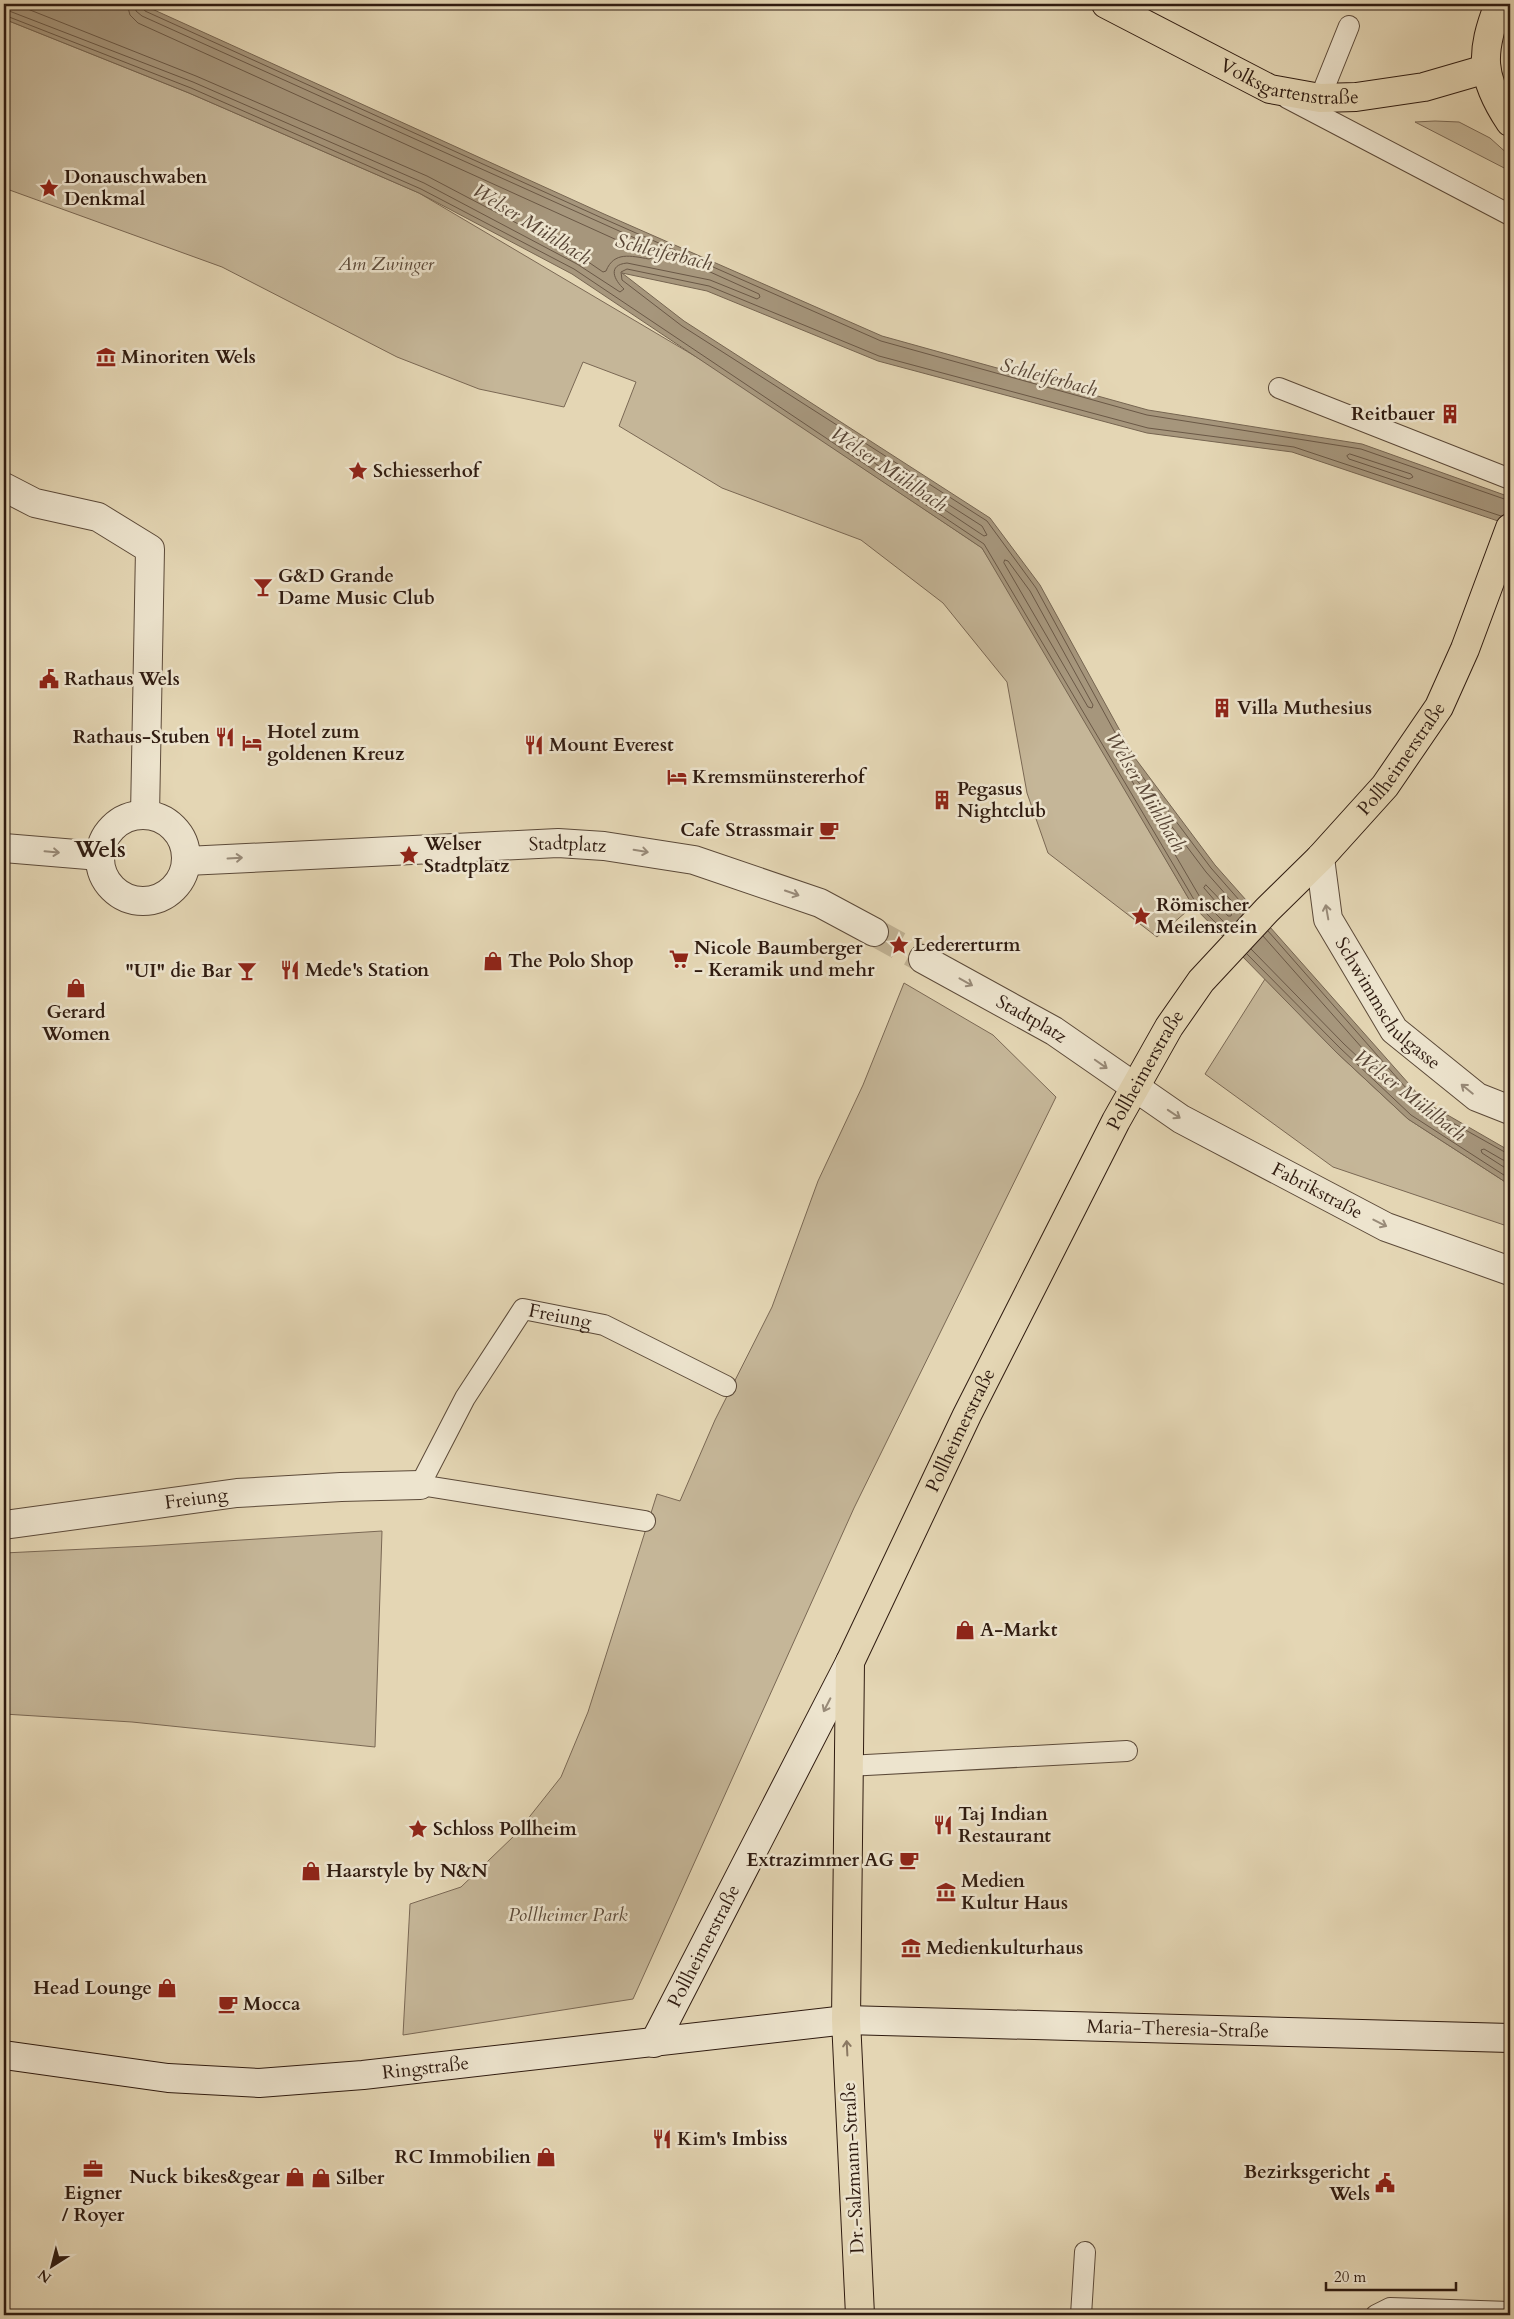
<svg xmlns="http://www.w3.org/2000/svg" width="1514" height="2319" font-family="Cardo,serif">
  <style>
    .green { fill: #c5b698; stroke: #7a6854 }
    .water { fill: #a6967c; stroke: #766551 }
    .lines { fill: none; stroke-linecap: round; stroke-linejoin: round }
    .shore { stroke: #6a5846; stroke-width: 1 }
    .street-tunnel { stroke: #c0b193; stroke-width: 28; stroke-dasharray: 28 14; stroke-linecap: butt }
    .lane-casing { stroke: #5c4a39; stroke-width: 22 }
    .street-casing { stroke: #5c4a39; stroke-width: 30 }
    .secondary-casing { stroke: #2f1b10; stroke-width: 30 }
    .primary-casing { stroke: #2f1b10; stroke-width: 30 }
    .lane { stroke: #ede4ce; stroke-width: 20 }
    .street { stroke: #ede4ce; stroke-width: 28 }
    .secondary { stroke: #ede4ce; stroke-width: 28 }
    .primary { stroke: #e4d6b4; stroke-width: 28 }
    .oneway { stroke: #988a78 }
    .oneway2 { stroke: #8a7862 }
    .labels { text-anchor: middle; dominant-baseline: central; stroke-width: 5; stroke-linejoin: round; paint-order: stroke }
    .street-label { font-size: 19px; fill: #2f1b10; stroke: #ede4ce }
    .poi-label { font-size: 19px; font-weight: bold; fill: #2f1b10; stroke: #ede4ce; text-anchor: start }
    .park-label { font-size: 19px; font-style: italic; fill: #5c4a39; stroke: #ede4ce }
    .water-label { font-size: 20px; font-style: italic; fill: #594636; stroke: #ede4ce }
    .district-label { font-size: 24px; font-weight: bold; fill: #2f1b10; stroke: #ede4ce }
  </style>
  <rect width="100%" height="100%" fill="#e4d6b4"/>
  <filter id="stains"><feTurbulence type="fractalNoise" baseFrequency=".004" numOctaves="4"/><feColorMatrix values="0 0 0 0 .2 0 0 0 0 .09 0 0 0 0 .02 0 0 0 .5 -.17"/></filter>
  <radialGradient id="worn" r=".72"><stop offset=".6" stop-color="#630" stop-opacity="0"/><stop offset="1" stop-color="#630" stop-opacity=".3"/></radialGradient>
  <!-- green -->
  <path class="green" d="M4,19L189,93L419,193L710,365L982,548L1024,615L1193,906L1157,937L1048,853L1027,793L1007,682L943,603L861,540L722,488L619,426L636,382L583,362L564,407L479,389L397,357L222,267L4,188Z
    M1435,121L1459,122L1490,138L1510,156V171L1415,122Z
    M1265,979L1336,1052L1408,1119L1510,1185V1227L1333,1167L1205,1074Z
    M904,983L993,1035L1056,1097L854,1508L633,1999L403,2035L410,1904L461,1887L515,1835L561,1777L588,1712L657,1494L680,1501L715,1420L772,1307L818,1181L863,1085Z
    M382,1531L375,1747L132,1722L4,1714V1553L148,1546Z"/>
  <!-- water -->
  <path class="water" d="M4,4H141L604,214L882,336L1148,410L1362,444L1510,497V525L1292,452L1147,433L878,361L707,291L622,273L684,321L990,518L1040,585L1135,758L1215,865L1425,1102L1510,1151V1185L1408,1119L1336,1052L1193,906L982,548L572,274L419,193L189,93L4,19Z"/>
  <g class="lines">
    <!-- shore -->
    <path class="shore" d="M15,4L196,76L427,176L581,257L603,272L606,271C614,251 631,256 649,259L652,258L650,255L138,23L130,15L127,4
      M141,4L145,11L602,218L881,341L1147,415L1361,449L1510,501
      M4,9L193,82L424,183L577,264L620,292L624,289C614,280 607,265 627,263L710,280L757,299L760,297L759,294L142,16L136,11L135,4
      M4,15L191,88L421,189L574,269L984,544L1196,903L1226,933
      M1350,454L1411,474L1413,477L1409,479L1349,459L1347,456Z
      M873,456L982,526L987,535L984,536L870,460V457Z
      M1005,560L1008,561L1030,591L1093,705L1092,708L1088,707L1004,563Z
      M1206,885L1232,912L1231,916H1228L1204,888Z
      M1247,909L1211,868L1130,760L1036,588L987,521L682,326L622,280L621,272L627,269L709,286L879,356L1148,428L1294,447L1501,516
      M1230,928L1201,899L1132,781L1133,778L1136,779L1206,872L1243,914
      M1268,931L1421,1105L1510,1155
      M1251,949L1344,1044L1391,1088H1394V1084L1263,936
      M1247,954L1340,1048L1411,1115L1510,1179
      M1510,1161L1503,1160L1484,1149L1481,1150L1482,1153L1510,1171"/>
    <!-- street-tunnel -->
    <path class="street-tunnel" d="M874,932L923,959"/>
    <defs>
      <g id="lane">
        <path d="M1287,98L1510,215"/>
        <path d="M1320,98L1349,26"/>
        <path d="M1279,388L1510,479"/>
        <path id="s1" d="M645,1521L420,1485L465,1398L523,1309L604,1325L726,1386"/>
        <path d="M848,1766L1127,1751"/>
        <path d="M1081,2315L1085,2252"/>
        <path d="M1376,2315L1390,2308L1510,2312"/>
      </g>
      <g id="street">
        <path d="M4,487L35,503L98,517L150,549L145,815"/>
        <circle cx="143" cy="858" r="43"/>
        <path d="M4,848L100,856"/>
        <path id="s2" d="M1320,858L1328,919L1394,1030L1477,1097L1510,1110"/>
        <path id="s3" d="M186,861L558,843L604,846L694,860L820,903L874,932"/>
        <path id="s4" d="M923,959L1054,1031L1181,1119L1386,1227L1510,1271"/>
        <path id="s5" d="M4,1525L237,1493L341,1487L420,1485"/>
      </g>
      <g id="secondary">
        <path id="s6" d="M654,2043L850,1662"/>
        <path id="s7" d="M4,2055L168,2078L259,2083L363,2075L846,2020L1510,2038"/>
      </g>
      <g id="primary">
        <path id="s8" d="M1106,4L1270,89L1320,98L1356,97L1424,87L1486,69"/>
        <path d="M1499,4C1480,53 1480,77 1510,122"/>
        <path id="s9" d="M860,2315L846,2020L850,1662L967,1415L1116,1121L1169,1027L1201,981L1267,910L1320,858L1385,786L1439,707L1465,649L1510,528"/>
      </g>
    </defs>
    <!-- lane casing -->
    <use href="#lane" class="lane-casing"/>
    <!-- street casing -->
    <use href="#street" class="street-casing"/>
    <!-- secondary casing -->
    <use href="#secondary" class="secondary-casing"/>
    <!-- primary casing -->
    <use href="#primary" class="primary-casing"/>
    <!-- lane -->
    <use href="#lane" class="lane"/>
    <!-- street -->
    <use href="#street" class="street"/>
    <!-- secondary -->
    <use href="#secondary" class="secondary"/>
    <!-- primary -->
    <use href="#primary" class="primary"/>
  </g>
  <!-- one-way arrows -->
  <defs><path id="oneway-shaft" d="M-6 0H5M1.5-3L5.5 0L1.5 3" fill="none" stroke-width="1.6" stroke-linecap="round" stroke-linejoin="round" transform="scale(1.25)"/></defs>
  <g class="oneway">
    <use href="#oneway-shaft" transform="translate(641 851) rotate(9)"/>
    <use href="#oneway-shaft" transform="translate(52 852) rotate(5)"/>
    <use href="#oneway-shaft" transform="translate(235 858) rotate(-3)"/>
    <use href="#oneway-shaft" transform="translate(792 893) rotate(19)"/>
    <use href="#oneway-shaft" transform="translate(1327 912) rotate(-100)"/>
    <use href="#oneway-shaft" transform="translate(966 982) rotate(29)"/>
    <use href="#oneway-shaft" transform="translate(1101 1064) rotate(35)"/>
    <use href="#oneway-shaft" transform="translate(1467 1089) rotate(-141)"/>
    <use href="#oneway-shaft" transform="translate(1174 1114) rotate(34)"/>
    <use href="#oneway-shaft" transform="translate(1380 1223) rotate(27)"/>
    <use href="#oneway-shaft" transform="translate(827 1705) rotate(117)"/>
  </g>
  <use class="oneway2" href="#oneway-shaft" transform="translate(847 2048) rotate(-93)"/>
  <!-- icons -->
  <defs>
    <symbol id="sight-bare" viewBox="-9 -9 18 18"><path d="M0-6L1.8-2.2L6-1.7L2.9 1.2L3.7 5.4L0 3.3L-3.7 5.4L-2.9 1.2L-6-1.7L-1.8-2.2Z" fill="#8f2418" stroke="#ede4ce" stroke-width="2.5" paint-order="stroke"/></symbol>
    <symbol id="museum-bare" viewBox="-9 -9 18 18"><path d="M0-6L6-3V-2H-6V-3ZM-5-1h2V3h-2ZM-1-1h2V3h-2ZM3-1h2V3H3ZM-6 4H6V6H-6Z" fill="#8f2418" stroke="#ede4ce" stroke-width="2.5" paint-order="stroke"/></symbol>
    <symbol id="building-bare" viewBox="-9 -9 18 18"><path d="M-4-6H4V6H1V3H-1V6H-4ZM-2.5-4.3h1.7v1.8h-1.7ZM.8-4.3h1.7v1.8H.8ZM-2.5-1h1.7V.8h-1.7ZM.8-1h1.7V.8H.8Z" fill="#8f2418" stroke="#ede4ce" stroke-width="2.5" paint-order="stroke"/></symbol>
    <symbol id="bar-bare" viewBox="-9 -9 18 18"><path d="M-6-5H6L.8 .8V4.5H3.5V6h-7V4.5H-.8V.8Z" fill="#8f2418" stroke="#ede4ce" stroke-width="2.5" paint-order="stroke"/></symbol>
    <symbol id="civic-bare" viewBox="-9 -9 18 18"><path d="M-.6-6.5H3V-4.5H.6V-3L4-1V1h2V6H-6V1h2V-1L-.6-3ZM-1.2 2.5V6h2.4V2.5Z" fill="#8f2418" stroke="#ede4ce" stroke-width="2.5" paint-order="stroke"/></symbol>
    <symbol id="restaurant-bare" viewBox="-9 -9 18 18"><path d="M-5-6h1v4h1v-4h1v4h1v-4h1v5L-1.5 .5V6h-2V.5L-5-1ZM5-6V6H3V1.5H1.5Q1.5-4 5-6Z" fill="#8f2418" stroke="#ede4ce" stroke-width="2.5" paint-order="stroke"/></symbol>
    <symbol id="hotel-bare" viewBox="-9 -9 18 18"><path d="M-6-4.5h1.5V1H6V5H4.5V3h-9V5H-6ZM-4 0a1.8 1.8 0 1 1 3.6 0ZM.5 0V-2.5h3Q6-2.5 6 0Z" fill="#8f2418" stroke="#ede4ce" stroke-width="2.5" paint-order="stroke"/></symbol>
    <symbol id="cafe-bare" viewBox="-9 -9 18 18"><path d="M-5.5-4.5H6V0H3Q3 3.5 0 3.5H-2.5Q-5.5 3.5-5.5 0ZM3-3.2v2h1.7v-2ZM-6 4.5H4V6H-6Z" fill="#8f2418" stroke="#ede4ce" stroke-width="2.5" paint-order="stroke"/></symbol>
    <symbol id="supermarket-bare" viewBox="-9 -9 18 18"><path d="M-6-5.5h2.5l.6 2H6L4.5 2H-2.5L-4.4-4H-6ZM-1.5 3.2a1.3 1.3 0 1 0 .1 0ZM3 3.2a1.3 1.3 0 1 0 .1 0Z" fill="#8f2418" stroke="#ede4ce" stroke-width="2.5" paint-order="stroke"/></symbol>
    <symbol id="shop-bare" viewBox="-9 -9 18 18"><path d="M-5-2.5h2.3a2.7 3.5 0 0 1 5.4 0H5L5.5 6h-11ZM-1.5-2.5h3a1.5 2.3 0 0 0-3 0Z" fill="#8f2418" stroke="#ede4ce" stroke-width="2.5" paint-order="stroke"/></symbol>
    <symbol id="office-bare" viewBox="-9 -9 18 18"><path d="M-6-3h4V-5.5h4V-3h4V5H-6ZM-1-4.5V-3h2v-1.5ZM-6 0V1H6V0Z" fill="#8f2418" stroke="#ede4ce" stroke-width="2.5" paint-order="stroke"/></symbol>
  </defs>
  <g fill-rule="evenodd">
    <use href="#sight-bare" x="35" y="174" width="28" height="28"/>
    <use href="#museum-bare" x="92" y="343" width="28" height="28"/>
    <use href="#building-bare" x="1436" y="400" width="28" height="28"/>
    <use href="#sight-bare" x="344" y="457" width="28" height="28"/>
    <use href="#bar-bare" x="249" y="573" width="28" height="28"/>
    <use href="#civic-bare" x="35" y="665" width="28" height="28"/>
    <use href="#building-bare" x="1208" y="694" width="28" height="28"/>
    <use href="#restaurant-bare" x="211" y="723" width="28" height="28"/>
    <use href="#hotel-bare" x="238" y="729" width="28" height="28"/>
    <use href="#restaurant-bare" x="520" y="731" width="28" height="28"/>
    <use href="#hotel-bare" x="663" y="763" width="28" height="28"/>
    <use href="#building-bare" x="928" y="786" width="28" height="28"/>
    <use href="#cafe-bare" x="815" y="816" width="28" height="28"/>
    <use href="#sight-bare" x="395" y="841" width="28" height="28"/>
    <use href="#sight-bare" x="1127" y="902" width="28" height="28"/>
    <use href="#sight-bare" x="885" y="931" width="28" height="28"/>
    <use href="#supermarket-bare" x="665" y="945" width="28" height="28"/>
    <use href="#shop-bare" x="479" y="947" width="28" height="28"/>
    <use href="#restaurant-bare" x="276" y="956" width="28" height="28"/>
    <use href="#bar-bare" x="233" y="957" width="28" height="28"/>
    <use href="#shop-bare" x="62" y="974" width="28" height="28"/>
    <use href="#shop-bare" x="951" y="1616" width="28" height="28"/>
    <use href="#restaurant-bare" x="929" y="1811" width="28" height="28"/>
    <use href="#sight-bare" x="404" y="1815" width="28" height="28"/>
    <use href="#cafe-bare" x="895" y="1846" width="28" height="28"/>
    <use href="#shop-bare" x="297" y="1857" width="28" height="28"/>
    <use href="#museum-bare" x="932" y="1878" width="28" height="28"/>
    <use href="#museum-bare" x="897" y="1934" width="28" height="28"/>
    <use href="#shop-bare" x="153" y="1974" width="28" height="28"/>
    <use href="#cafe-bare" x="214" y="1990" width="28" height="28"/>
    <use href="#restaurant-bare" x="648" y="2125" width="28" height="28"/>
    <use href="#shop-bare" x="532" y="2143" width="28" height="28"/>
    <use href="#office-bare" x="79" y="2155" width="28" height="28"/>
    <use href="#shop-bare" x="281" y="2163" width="28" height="28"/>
    <use href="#shop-bare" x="307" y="2164" width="28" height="28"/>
    <use href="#civic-bare" x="1371" y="2169" width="28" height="28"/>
  </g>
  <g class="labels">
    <!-- street labels -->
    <g class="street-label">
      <text stroke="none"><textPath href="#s8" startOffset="202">Volksgartenstraße</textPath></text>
      <text stroke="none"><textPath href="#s9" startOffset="1720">Pollheimerstraße</textPath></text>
      <text stroke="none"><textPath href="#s3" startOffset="382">Stadtplatz</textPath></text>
      <text stroke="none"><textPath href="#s2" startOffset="166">Schwimmschulgasse</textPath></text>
      <text stroke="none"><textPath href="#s4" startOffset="124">Stadtplatz</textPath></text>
      <text stroke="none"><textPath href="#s9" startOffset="1315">Pollheimerstraße</textPath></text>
      <text stroke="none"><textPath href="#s4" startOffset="458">Fabrikstraße</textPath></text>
      <text stroke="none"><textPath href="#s1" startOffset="470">Freiung</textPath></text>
      <text stroke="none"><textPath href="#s9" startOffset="910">Pollheimerstraße</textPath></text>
      <text stroke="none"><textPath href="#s5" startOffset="194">Freiung</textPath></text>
      <text stroke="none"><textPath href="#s6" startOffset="109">Pollheimerstraße</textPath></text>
      <text stroke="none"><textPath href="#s7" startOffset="1179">Maria-Theresia-Straße</textPath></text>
      <text stroke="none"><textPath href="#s7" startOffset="424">Ringstraße</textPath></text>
      <text transform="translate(853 2168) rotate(-93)">Dr.-Salzmann-Straße</text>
    </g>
    <!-- poi labels -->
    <g class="poi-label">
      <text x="64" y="177">Donauschwaben<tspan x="64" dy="22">Denkmal</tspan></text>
      <text x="121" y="357">Minoriten Wels</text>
      <text x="1435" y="414" text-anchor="end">Reitbauer</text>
      <text x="373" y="471">Schiesserhof</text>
      <text x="278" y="576">G&amp;D Grande<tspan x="278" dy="22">Dame Music Club</tspan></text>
      <text x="64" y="679">Rathaus Wels</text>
      <text x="1237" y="708">Villa Muthesius</text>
      <text x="267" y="732">Hotel zum<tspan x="267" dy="22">goldenen Kreuz</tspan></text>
      <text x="210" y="737" text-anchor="end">Rathaus-Stuben</text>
      <text x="549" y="745">Mount Everest</text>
      <text x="692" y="777">Kremsmünstererhof</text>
      <text x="957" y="789">Pegasus<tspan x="957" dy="22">Nightclub</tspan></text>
      <text x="814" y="830" text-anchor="end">Cafe Strassmair</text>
      <text x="424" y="844">Welser<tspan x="424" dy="22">Stadtplatz</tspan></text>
      <text x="1156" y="905">Römischer<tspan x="1156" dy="22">Meilenstein</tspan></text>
      <text x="914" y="945">Ledererturm</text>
      <text x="694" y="948">Nicole Baumberger<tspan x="694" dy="22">- Keramik und mehr</tspan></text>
      <text x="508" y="961">The Polo Shop</text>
      <text x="305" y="970">Mede's Station</text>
      <text x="232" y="971" text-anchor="end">"UI" die Bar</text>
      <text x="76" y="1012" text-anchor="middle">Gerard<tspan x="76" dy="22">Women</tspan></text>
      <text x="980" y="1630">A-Markt</text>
      <text x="958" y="1814">Taj Indian<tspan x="958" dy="22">Restaurant</tspan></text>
      <text x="433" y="1829">Schloss Pollheim</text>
      <text x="894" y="1860" text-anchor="end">Extrazimmer AG</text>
      <text x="326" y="1871">Haarstyle by N&amp;N</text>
      <text x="961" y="1881">Medien<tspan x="961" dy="22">Kultur Haus</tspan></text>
      <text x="926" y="1948">Medienkulturhaus</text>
      <text x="152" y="1988" text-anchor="end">Head Lounge</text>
      <text x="243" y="2004">Mocca</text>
      <text x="677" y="2139">Kim's Imbiss</text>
      <text x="531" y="2157" text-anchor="end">RC Immobilien</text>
      <text x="1370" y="2172" text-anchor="end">Bezirksgericht<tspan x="1370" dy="22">Wels</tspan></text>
      <text x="280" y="2177" text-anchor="end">Nuck bikes&amp;gear</text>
      <text x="336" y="2178">Silber</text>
      <text x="93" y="2193" text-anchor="middle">Eigner<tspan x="93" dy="22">/ Royer</tspan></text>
    </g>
    <!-- park labels -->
    <g class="park-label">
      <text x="386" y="264">Am Zwinger</text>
      <text x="568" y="1915">Pollheimer Park</text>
    </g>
    <!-- water labels -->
    <g class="water-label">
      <text transform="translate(532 224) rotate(32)">Welser Mühlbach</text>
      <text transform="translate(664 252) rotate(14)">Schleiferbach</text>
      <text transform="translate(1049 377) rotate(15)">Schleiferbach</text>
      <text transform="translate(889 469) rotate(34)">Welser Mühlbach</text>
      <text transform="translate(1146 792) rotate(59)">Welser Mühlbach</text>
      <text transform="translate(1410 1095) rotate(38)">Welser Mühlbach</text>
    </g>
    <!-- district labels -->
    <g class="district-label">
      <text x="100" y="849">Wels</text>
    </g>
  </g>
  <!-- margin -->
  <rect width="1514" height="2319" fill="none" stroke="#e4d6b4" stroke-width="20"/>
  <rect x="5" y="5" width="1504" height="2309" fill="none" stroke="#2f1b10" stroke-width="2.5"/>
  <rect x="10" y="10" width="1494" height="2299" fill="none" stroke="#2f1b10"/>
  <!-- north arrow -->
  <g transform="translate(52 2266) rotate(216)" stroke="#ede4ce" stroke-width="4" paint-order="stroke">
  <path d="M0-4L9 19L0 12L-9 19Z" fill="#2f1b10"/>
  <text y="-8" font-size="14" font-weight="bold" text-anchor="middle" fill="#2f1b10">N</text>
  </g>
  <!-- scale -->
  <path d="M1326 2282v8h130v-8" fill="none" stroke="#2f1b10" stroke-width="2.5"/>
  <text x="1334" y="2282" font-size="15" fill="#2f1b10" stroke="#ede4ce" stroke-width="4" paint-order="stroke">20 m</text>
  <rect width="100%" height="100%" filter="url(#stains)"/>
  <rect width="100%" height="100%" fill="url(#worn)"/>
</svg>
